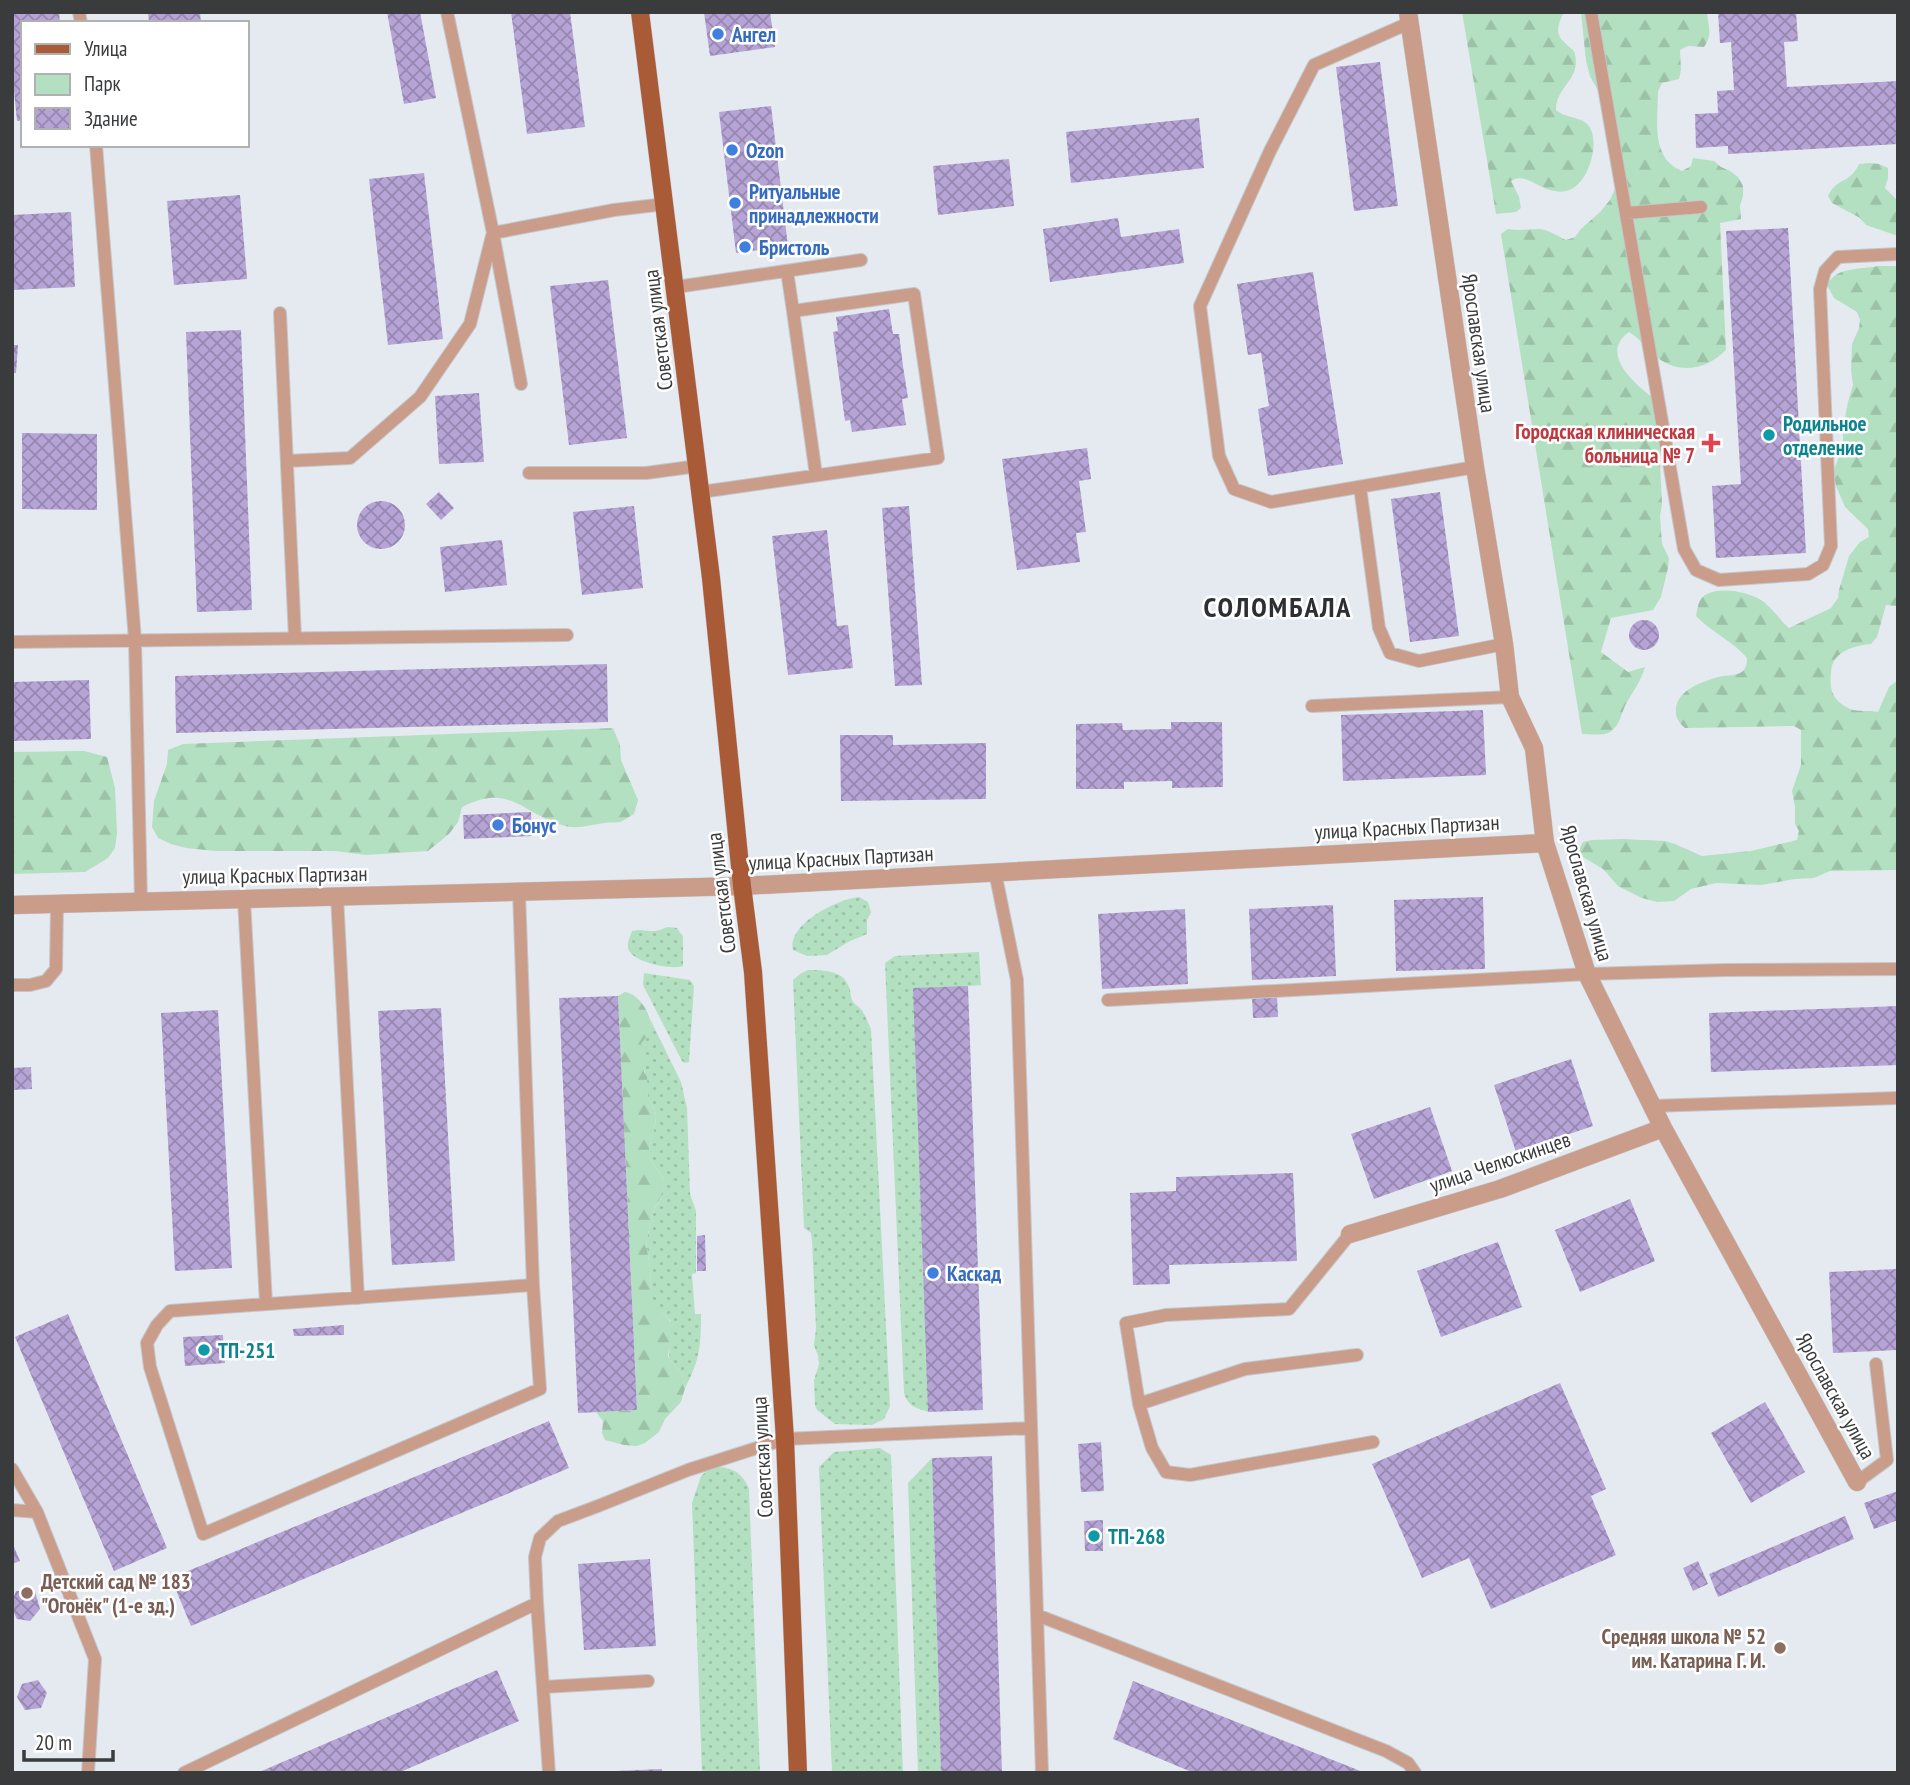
<svg xmlns="http://www.w3.org/2000/svg" width="1910" height="1785" font-family="'PT Sans Narrow',sans-serif">
  <style>
    .green { fill: url(#green-dots) }
    .forest { fill: url(#forest-firs) }
    .building { fill: url(#building-cross-hatch) }
    .lines { fill: none; stroke-linecap: round; stroke-linejoin: round }
    .service-casing { stroke: #c3c7cc; stroke-width: 14 }
    .minor-casing { stroke: #c3c7cc; stroke-width: 19 }
    .primary-casing { stroke: #c3c7cc; stroke-width: 19 }
    .service { stroke: #ca9d8a; stroke-width: 12 }
    .minor { stroke: #ca9d8a; stroke-width: 18 }
    .primary { stroke: #a95b37; stroke-width: 18 }
    .shop-dot { fill: #3f7fe0; stroke: #fff; stroke-width: 2.5 }
    .culture-dot { fill: #0f9aa8; stroke: #fff; stroke-width: 2.5 }
    .health-dot { fill: #e0444e; stroke: #fff; stroke-width: 2.5 }
    .education-dot { fill: #8d6e63; stroke: #fff; stroke-width: 2.5 }
    .labels { text-anchor: middle; dominant-baseline: central; stroke-width: 5; stroke-linejoin: round; paint-order: stroke }
    .shop-label { font-size: 21px; font-weight: bold; fill: #366cbe; stroke: #fff; text-anchor: start }
    .street-label { font-size: 21px; fill: #393b3d; stroke: #fff }
    .culture-label { font-size: 21px; font-weight: bold; fill: #0d838f; stroke: #fff; text-anchor: start }
    .health-label { font-size: 21px; font-weight: bold; fill: #be3a42; stroke: #fff; text-anchor: end }
    .education-label { font-size: 21px; font-weight: bold; fill: #785e54; stroke: #fff; text-anchor: start }
    .district-label { font-size: 28px; font-weight: bold; letter-spacing: 2px; fill: #2c3035; stroke: #fff }
  </style>
  <defs>
    <pattern id="green-dots" width="8" height="8" patternUnits="userSpaceOnUse" patternTransform="scale(1.75)"><rect width="8" height="8" fill="#b3e0c1"/><path d="M2 2h.1M6 6h.1" fill="none" stroke="#9bc1a7" stroke-width="1.8" stroke-linecap="round"/></pattern>
    <pattern id="forest-firs" width="22" height="20" patternUnits="userSpaceOnUse" patternTransform="scale(1.75)"><rect width="22" height="20" fill="#b3e0c1"/><path d="M5 1l3.5 6h-7zM16 11l3.5 6h-7z" fill="#9bc1a7"/></pattern>
    <pattern id="building-cross-hatch" width="8" height="8" patternUnits="userSpaceOnUse" patternTransform="scale(1.75)"><rect width="8" height="8" fill="#b7a4d7"/><path d="M0 0l8 8M0 8l8-8" fill="none" stroke="#9687b0"/></pattern>
  </defs>
  <rect width="100%" height="100%" fill="#e5eaf0"/>
  <!-- green -->
  <path class="green" d="M859,897L868,902L871,912L867,920V934L848,942L827,955L807,956L793,950C787,924 838,899 859,897Z
    M667,927L677,928L683,937V966C672,970 637,963 630,952C625,946 630,937 632,931C648,927 649,936 667,927Z
    M979,952L981,985L968,986L928,1412C914,1407 909,1407 904,1393L885,963L895,956Z
    M808,970C822,970 842,970 848,985C851,990 850,997 853,1002C856,1006 862,1008 864,1014C867,1019 868,1023 871,1029L890,1406L884,1419L872,1425L835,1424L817,1410L815,1405L814,1380L819,1364L818,1356L814,1345L816,1329L812,1240L811,1233L804,1228L793,980L800,974Z
    M644,973L690,980L694,986L689,1062L685,1063L682,1061L643,985Z
    M650,1019L681,1082L687,1108L690,1194L696,1211V1273L692,1274L695,1314H701C701,1345 700,1360 685,1388L682,1374L669,1359L671,1321L656,1307L651,1299V1293L650,1268L646,1242L654,1210L661,1198L664,1184V1179L649,1158V1148L655,1126L656,1116L655,1111L648,1097L641,1044C646,1034 652,1033 650,1019Z
    M880,1448L891,1455L903,1773H832L819,1467L834,1452Z
    M932,1458L941,1773H918L908,1483Z
    M711,1467C730,1466 742,1471 749,1489L760,1773H702L692,1503L701,1476Z"/>
  <!-- forest -->
  <path class="forest" d="M1462,12H1564C1553,34 1558,37 1574,51C1583,80 1556,85 1556,110C1565,118 1577,116 1586,123C1603,137 1589,187 1566,191C1542,196 1527,170 1511,181L1519,197L1521,208L1516,212L1496,214Z
    M1581,12H1707C1708,26 1713,35 1704,47L1688,46L1680,50L1681,70L1679,79L1662,83L1658,91C1658,120 1650,158 1682,171L1691,166L1693,158L1714,161L1721,167L1730,171L1738,177L1743,186V196L1740,206L1741,219L1720,223L1726,350C1705,371 1677,375 1654,355C1643,346 1642,340 1629,332C1597,355 1639,387 1657,401L1662,504L1660,516L1662,544L1669,558L1668,568L1661,597L1653,610L1611,618L1601,652L1628,672L1645,667C1641,681 1634,690 1627,702C1621,712 1621,725 1610,732C1603,736 1591,734 1582,734L1501,234L1508,229C1519,231 1528,229 1538,229C1548,229 1557,236 1566,240L1575,237L1581,229L1600,212L1610,200L1618,182L1601,96L1590,76L1586,61Z
    M1869,163L1879,164L1888,168V178L1885,188L1898,201V236L1866,225L1860,218L1832,203L1828,196C1837,177 1850,184 1859,164Z
    M1878,266H1898V606L1886,605L1877,637L1871,644C1859,645 1845,648 1836,658C1832,663 1831,668 1831,673C1829,691 1833,701 1850,709C1858,712 1869,710 1878,712L1889,687L1898,680V870L1830,871L1814,878L1795,879L1761,885L1716,883L1691,889L1674,901L1657,902L1642,898L1618,886L1603,869L1583,857L1579,850L1583,842L1592,840L1623,839L1665,841L1675,844L1702,856L1751,851L1797,840L1799,831L1795,824V807L1792,791L1801,765V730L1794,726L1685,728C1679,723 1675,717 1676,709C1677,690 1702,682 1718,677C1725,675 1734,676 1740,673C1746,670 1747,664 1747,658C1733,641 1711,632 1696,616C1697,611 1698,604 1700,600C1712,583 1754,592 1766,604C1775,611 1780,621 1789,628L1831,608L1838,598L1839,590L1849,556L1860,542L1869,537L1868,529L1845,507L1836,486L1834,478V470L1843,445V428L1848,402L1853,385L1851,370L1852,344L1859,328L1860,320L1857,312L1834,298L1827,285C1837,266 1859,270 1878,266Z
    M613,728L620,745L621,760L638,800L634,814C630,816 625,820 620,822C615,823 609,822 604,823C590,825 576,830 562,825C520,812 510,783 462,807L458,822L449,834L428,851L366,855L335,851H215L186,848L171,844L158,838L152,827L154,801L167,764L168,750L183,744Z
    M84,751L107,757L115,788L117,833L115,848L108,858L85,872L12,874V752Z
    M625,992C639,994 653,1015 650,1029C649,1036 644,1039 641,1044L645,1058L644,1072L647,1077L648,1097L655,1111L656,1116L655,1126L649,1148V1158L664,1179V1184L663,1193L654,1210L646,1242L650,1268L651,1293L654,1304L671,1322L673,1326V1341L668,1354L669,1359L682,1374L685,1388L681,1402L665,1419L659,1432L645,1443L637,1446L624,1445L605,1440L602,1433L603,1421L596,1412L637,1410L618,996Z"/>
  <!-- building -->
  <path class="building" d="M12,12H59L60,23H23V120L17,121L12,71Z
    M148,12H200L201,23H149Z
    M387,12H420L436,98L404,104Z
    M511,12H570L585,127L527,134Z
    M704,12H770L775,47L710,56Z
    M1718,12H1796L1798,41L1784,42L1787,87L1898,81V144L1728,154V146L1696,148L1695,114L1718,113L1717,91L1734,90L1731,42L1720,43Z
    M1380,62L1398,206L1354,211L1336,67Z
    M771,106L788,246L736,253L719,112Z
    M1199,118L1204,168L1071,183L1066,132Z
    M1009,159L1014,206L938,215L933,166Z
    M424,173L443,339L388,345L369,179Z
    M240,195L247,279L174,285L167,201Z
    M71,212L75,287L12,290V215Z
    M1118,218L1121,237L1179,229L1184,263L1050,282L1043,229Z
    M1788,228L1806,553L1716,558L1712,486L1741,484L1726,231Z
    M1313,272L1343,464L1268,476L1258,409L1269,406L1261,353L1248,355L1237,284Z
    M608,280L627,438L569,445L550,286Z
    M889,309L893,334H899L903,366L908,398L902,399L906,425L852,432L850,420L845,421L833,332L838,331L836,317Z
    M241,330L252,610L197,612L186,332Z
    M12,345H18L16,373H12Z
    M479,393L484,462L439,464L435,396Z
    M22,433L97,434V510L22,509Z
    M1087,448L1091,479L1079,481L1086,532L1076,533L1080,562L1017,570L1002,459Z
    M439,492L454,508L441,520L426,504Z
    M1440,492L1459,636L1410,642L1391,499Z
    M357 525a24 24 0 1 1 48 0a24 24 0 1 1-48 0Z
    M634,506L643,588L582,595L573,512Z
    M909,506L922,685L895,686L882,508Z
    M827,530L837,626L848,625L853,668L788,675L772,536Z
    M502,540L507,585L445,592L440,547Z
    M1629 635a15 15 0 1 1 30 0a15 15 0 1 1-30 0Z
    M607,664L608,722L176,733L175,676Z
    M89,680L91,739L12,741V682Z
    M1483,710L1486,775L1343,781L1341,715Z
    M1171,722H1222L1223,787L1172,788V781L1124,782V789H1076V724L1122,723L1123,730L1171,729Z
    M840,735H893V745L986,743V799L841,801Z
    M531,812L532,836L464,839L463,815Z
    M1483,897L1485,969L1396,971L1394,900Z
    M1333,905L1336,976L1252,980L1249,909Z
    M1185,909L1188,984L1102,989L1098,914Z
    M968,986L983,1410L928,1412L913,988Z
    M618,996L637,1410L578,1413L559,998Z
    M1277,996L1278,1017L1253,1018L1252,997Z
    M1898,1006V1065L1711,1072L1709,1013Z
    M441,1008L455,1261L392,1265L378,1011Z
    M218,1010L232,1268L175,1271L161,1013Z
    M1571,1059L1593,1126L1516,1152L1494,1085Z
    M31,1067L32,1089L12,1090V1068Z
    M1430,1107L1452,1171L1374,1199L1351,1134Z
    M1293,1173L1297,1261L1169,1265L1170,1284L1133,1285L1130,1193L1176,1191V1177Z
    M1630,1199L1655,1261L1580,1292L1555,1230Z
    M705,1235L706,1271H697V1236Z
    M1498,1242L1522,1307L1441,1337L1417,1271Z
    M1898,1269V1350L1833,1353L1829,1272Z
    M68,1314L167,1548L114,1571L15,1337Z
    M344,1325V1335L294,1336L293,1329Z
    M223,1335L225,1363L185,1366L183,1337Z
    M1560,1383L1606,1489L1591,1496L1616,1555L1491,1609L1469,1558L1422,1578L1372,1464Z
    M1765,1402L1805,1472L1751,1503L1711,1433Z
    M549,1421L569,1468L191,1626L171,1578Z
    M1101,1442L1104,1491L1081,1492L1078,1444Z
    M992,1456L1002,1773H941L932,1458Z
    M1898,1491V1520L1874,1529L1864,1503Z
    M1845,1516L1854,1539L1718,1597L1709,1574Z
    M1103,1520V1551H1085L1084,1521Z
    M12,1542L20,1561L12,1564Z
    M650,1559L656,1646L584,1650L578,1564Z
    M1698,1561L1708,1584L1693,1591L1683,1568Z
    M16,1591H35L40,1609L30,1621L17,1619L12,1609V1602Z
    M497,1670L519,1721L398,1773H257Z
    M38,1680L47,1693L41,1708L25,1710L17,1697L22,1684Z
    M1133,1681L1353,1768L1365,1773H1194L1113,1739Z
    M662,1769V1773H616V1771Z"/>
  <g class="lines">
    <defs>
      <path id="service" d="M79,12L81,23
        M447,12L493,233L521,384
        M1591,12L1684,549L1696,570L1719,580L1808,574L1823,565L1831,546L1820,289L1825,271L1838,257L1898,254
        M1409,23L1314,65L1270,151L1200,306L1219,456L1234,489L1271,502L1475,467
        M96,145L135,640L141,901
        M1627,213L1701,207
        M493,233L614,210L665,204
        M787,271L793,311
        M676,287L861,260
        M280,313L295,638
        M287,461L350,458L420,397L470,324L492,236
        M529,473H646L698,466
        M1360,487L1379,628L1390,653L1419,661L1504,644
        M701,492L938,458L914,294L793,311L816,475
        M12,642L567,635
        M1312,706L1510,697
        M995,872L1017,980L1042,1773
        M519,892L533,1285L540,1389L203,1534L150,1367L147,1343L157,1325L170,1311L533,1285
        M337,896L358,1298
        M244,899L266,1303
        M12,985H30L46,981L56,969L57,904
        M1108,1000L1587,974L1726,970L1898,969
        M1652,1106L1898,1098
        M1350,1234L1289,1309L1166,1315L1126,1323L1139,1404L1152,1448L1166,1472L1190,1475L1373,1442
        M1139,1404L1245,1369L1357,1355
        M12,1469L37,1512L95,1659L88,1773
        M1857,1482L1887,1460L1876,1364
        M12,1510L37,1512
        M537,1603L549,1773
        M1037,1615L1386,1751L1408,1763L1415,1773
        M543,1687L648,1681
        M184,1773L537,1603L535,1557L540,1538L558,1521L598,1506L688,1470L785,1439L1031,1428"/>
      <path id="minor" d="M1408,12L1475,467L1504,644L1510,697L1534,748L1545,843L1587,974L1663,1128L1857,1482
        M12,905L742,886L1545,843
        M1350,1234L1500,1189L1663,1128"/>
      <path id="primary" d="M640,12L711,578L742,886L753,972L785,1439L798,1773"/>
    </defs>
    <!-- service casing -->
    <use href="#service" class="service-casing"/>
    <!-- minor casing -->
    <use href="#minor" class="minor-casing"/>
    <!-- primary casing -->
    <use href="#primary" class="primary-casing"/>
    <!-- service -->
    <use href="#service" class="service"/>
    <!-- minor -->
    <use href="#minor" class="minor"/>
    <!-- primary -->
    <use href="#primary" class="primary"/>
  </g>
  <!-- markers -->
  <g class="shop-dot">
    <circle cx="718" cy="34" r="7"/>
    <circle cx="732" cy="150" r="7"/>
    <circle cx="735" cy="203" r="7"/>
    <circle cx="745" cy="247" r="7"/>
    <circle cx="498" cy="825" r="7"/>
    <circle cx="933" cy="1273" r="7"/>
  </g>
  <g class="culture-dot">
    <circle cx="1769" cy="435" r="7"/>
    <circle cx="204" cy="1350" r="7"/>
    <circle cx="1094" cy="1536" r="7"/>
  </g>
  <path class="health-dot" d="M1707.5 432.5h7v7h7v7h-7v7h-7v-7h-7v-7h7z"/>
  <g class="education-dot">
    <circle cx="27" cy="1593" r="7"/>
    <circle cx="1780" cy="1648" r="7"/>
  </g>
  <g class="labels">
    <!-- shop labels -->
    <g class="shop-label">
      <text x="732" y="34">Ангел</text>
      <text x="746" y="150">Ozon</text>
      <text x="749" y="191">Ритуальные<tspan x="749" dy="24">принадлежности</tspan></text>
      <text x="759" y="247">Бристоль</text>
      <text x="512" y="825">Бонус</text>
      <text x="947" y="1273">Каскад</text>
    </g>
    <!-- street labels -->
    <g class="street-label">
      <text transform="translate(658 330) rotate(-97)">Советская улица</text>
      <text transform="translate(1479 343) rotate(82)">Ярославская улица</text>
      <text transform="translate(1407 827) rotate(-3)">улица Красных Партизан</text>
      <text transform="translate(841 858) rotate(-3)">улица Красных Партизан</text>
      <text transform="translate(275 875) rotate(-1)">улица Красных Партизан</text>
      <text transform="translate(721 893) rotate(-97)">Советская улица</text>
      <text transform="translate(1587 893) rotate(74)">Ярославская улица</text>
      <text transform="translate(1500 1162) rotate(-19)">улица Челюскинцев</text>
      <text transform="translate(1836 1396) rotate(61)">Ярославская улица</text>
      <text transform="translate(762 1457) rotate(-93)">Советская улица</text>
    </g>
    <!-- culture labels -->
    <g class="culture-label">
      <text x="1783" y="423">Родильное<tspan x="1783" dy="24">отделение</tspan></text>
      <text x="218" y="1350">ТП-251</text>
      <text x="1108" y="1536">ТП-268</text>
    </g>
    <!-- health labels -->
    <g class="health-label">
      <text x="1695" y="431">Городская клиническая<tspan x="1695" dy="24">больница № 7</tspan></text>
    </g>
    <!-- education labels -->
    <g class="education-label">
      <text x="41" y="1581">Детский сад № 183<tspan x="41" dy="24">"Огонёк" (1-е зд.)</tspan></text>
      <text x="1766" y="1636" text-anchor="end">Средняя школа № 52<tspan x="1766" dy="24">им. Катарина Г. И.</tspan></text>
    </g>
    <!-- district labels -->
    <g class="district-label">
      <text x="1278" y="606">СОЛОМБАЛА</text>
    </g>
  </g>
  <!-- border -->
  <rect width="1910" height="1785" fill="none" stroke="#393b3d" stroke-width="28"/>
  <!-- legend -->
  <rect x="21" y="21" width="228" height="126" fill="#ffffff" stroke="#b0b1b1" stroke-width="2"/>
  <rect x="35" y="44" width="35" height="10" fill="#a95b37" stroke="#b0b1b1" stroke-width="2"/>
  <text x="84" y="56" font-size="21" fill="#393b3d">Улица</text>
  <rect x="35" y="74" width="35" height="21" fill="#b3e0c1" stroke="#b0b1b1" stroke-width="2"/>
  <text x="84" y="91" font-size="21" fill="#393b3d">Парк</text>
  <rect x="35" y="108" width="35" height="21" fill="url(#building-cross-hatch)" stroke="#b0b1b1" stroke-width="2"/>
  <text x="84" y="126" font-size="21" fill="#393b3d">Здание</text>
  <!-- scale -->
  <path d="M24 1750v10h89v-10" fill="none" stroke="#393b3d" stroke-width="3.5"/>
  <text x="35" y="1750" font-size="21" fill="#393b3d" stroke="#ffffff" stroke-width="5" paint-order="stroke">20 m</text>
</svg>
